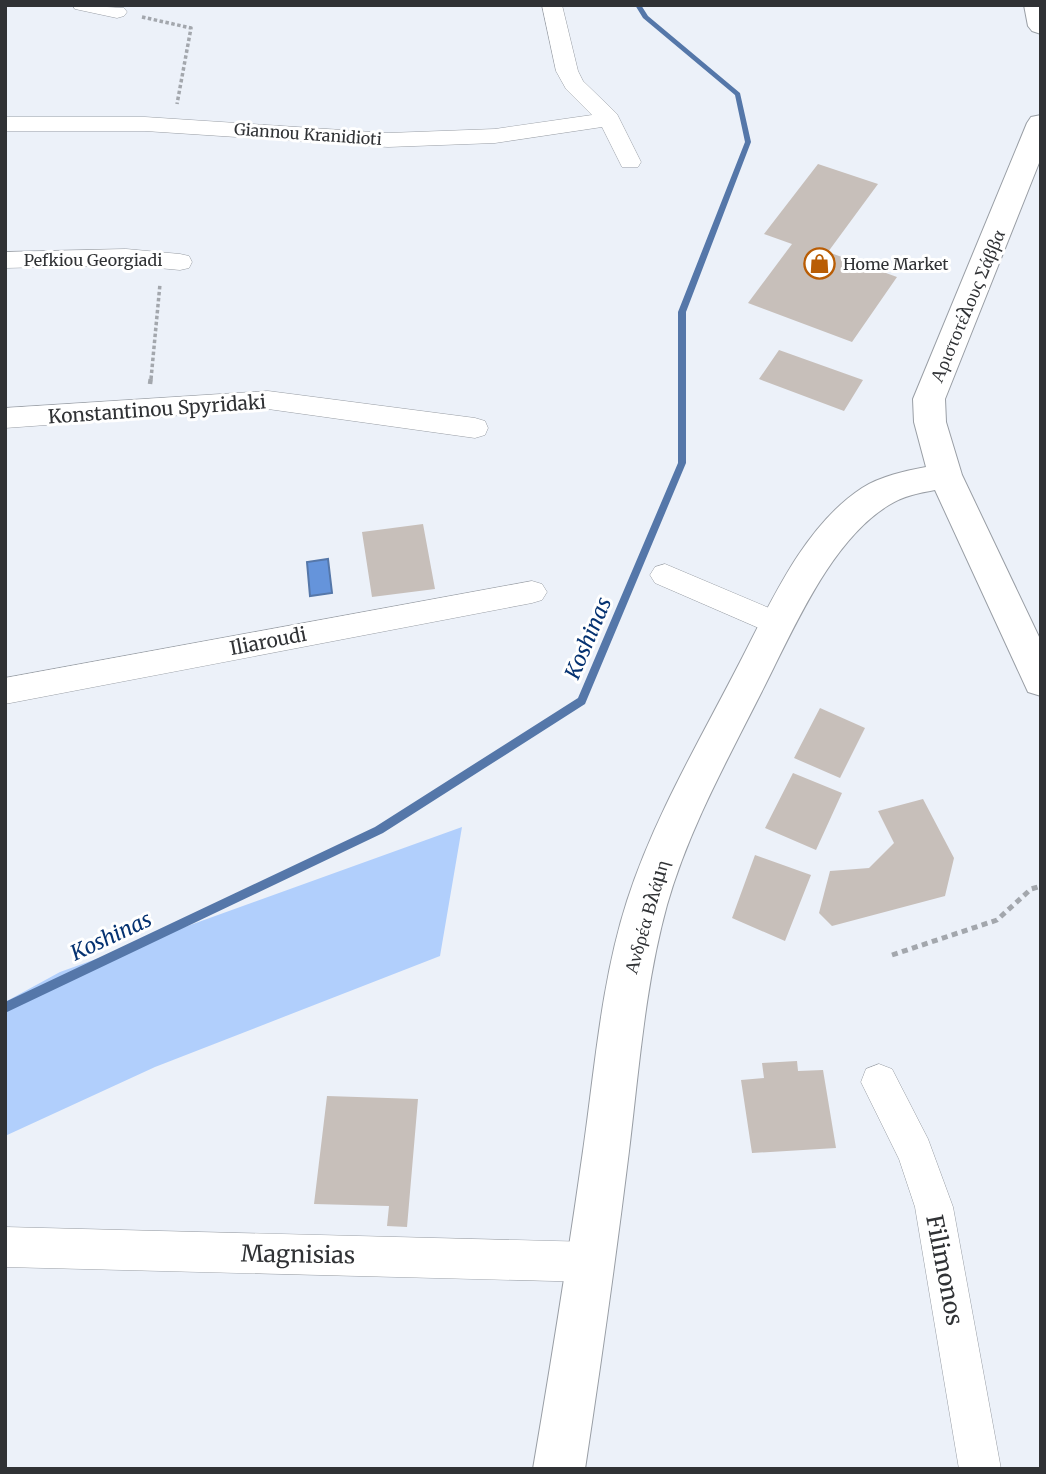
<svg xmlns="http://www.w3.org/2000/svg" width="1046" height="1474" font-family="Merriweather,serif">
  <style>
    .green { fill: #b1cffc }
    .water { fill: #6594db; stroke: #5577a9; stroke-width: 2 }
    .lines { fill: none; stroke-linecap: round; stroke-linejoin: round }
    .stream { fill: #5577a9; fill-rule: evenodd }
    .building { fill: #c7bfba }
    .minor-casing { stroke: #999ea5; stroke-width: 1 }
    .tertiary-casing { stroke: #999ea5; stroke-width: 2 }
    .path-far2 { stroke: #a3a7ad; stroke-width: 3.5; stroke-dasharray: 3.5 2.5; stroke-linecap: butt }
    .path-far1 { stroke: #a3a7ad; stroke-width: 4.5; stroke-dasharray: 5 3.5; stroke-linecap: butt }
    .path { stroke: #a3a7ad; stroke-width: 5; stroke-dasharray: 6 4.5; stroke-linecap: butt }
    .minor { fill: #fff; fill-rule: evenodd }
    .tertiary { fill: #fff; fill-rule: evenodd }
    .labels { text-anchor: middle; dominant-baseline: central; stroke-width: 6; stroke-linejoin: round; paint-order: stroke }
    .far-street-label { font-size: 16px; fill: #303235; stroke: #fff }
    .far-poi-label { font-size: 16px; fill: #303235; stroke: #fff; text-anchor: start }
    .street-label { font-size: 19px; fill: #303235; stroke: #fff }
    .water-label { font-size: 21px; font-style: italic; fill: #053271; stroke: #fff }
    .near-street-label { font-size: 23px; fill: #303235; stroke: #fff }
  </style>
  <rect width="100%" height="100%" fill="#ecf1f9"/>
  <!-- green -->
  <path class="green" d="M462,827L440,956L155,1067L5,1136V1002L60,972Z"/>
  <!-- water -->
  <path class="water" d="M328,559L332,593L310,596L307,562Z"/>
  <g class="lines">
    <!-- stream -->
    <path class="stream" d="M635,5H641L648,16L740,93L751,142L686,312V463L585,704L383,833L5,1013V1002L375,827L578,698L678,463V312L745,142L735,95L643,18Z"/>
  </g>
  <!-- building -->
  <path class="building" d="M818,164L878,184L828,252L897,277L852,342L748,303L792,244L764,234Z
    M779,350L863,380L844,411L759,379Z
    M423,524L435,589L372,597L362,532Z
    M820,708L865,728L840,778L794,758Z
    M793,773L842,793L816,850L765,828Z
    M923,799L954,858L945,896L832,926L819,913L830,871L869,868L894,843L878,811Z
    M755,855L811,875L785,941L732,918Z
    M797,1061L798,1071L823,1070L836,1148L752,1153L741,1080L764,1078L762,1063Z
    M327,1096L418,1099L407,1227L387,1226L389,1206L314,1204Z"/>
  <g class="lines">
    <defs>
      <path id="minor" d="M72,5L124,8L127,12L124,16L117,18L75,9Z
        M542,5H562L578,71L583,81L617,114L641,162L638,167H622L602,127L495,143L388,147L145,131H5V117H145L388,133L495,129L592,115L566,89L556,71Z
        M126,249L180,254L189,256L192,262L189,268L180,270L126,265L5,268V252Z
        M268,391L475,418L485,421L488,428L485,435L475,438L268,409L5,428V408Z
        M665,564L788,616L792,624L788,632L777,636L655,583L650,575L655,567Z
        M532,581L542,584L547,592L542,600L532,603L5,704V678Z
        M879,1064L892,1069L928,1139L953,1207L1001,1469H959L915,1207L899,1159L861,1082L866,1069Z
        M5,1227L592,1242L606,1248L612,1262L606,1276L592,1282L5,1267Z"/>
      <path id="tertiary" d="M1024,5H1041V34L1032,31L1028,26Z
        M1041,115V158L945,399L946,422L962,475L1041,641V696L1028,692L935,490C919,493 903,496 889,505C836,537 801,613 774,667C736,745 691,821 667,905C645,985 639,1069 629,1151C616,1257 601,1363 585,1469H533C551,1363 568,1257 583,1151C595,1068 601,982 627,901C654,817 700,740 740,662C771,602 804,526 862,488C881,476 905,471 926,467L914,422L913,399L1027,123L1031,117Z"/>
    </defs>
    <!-- minor casing -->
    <use href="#minor" class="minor-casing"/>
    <!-- tertiary casing -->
    <use href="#tertiary" class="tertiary-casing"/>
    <!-- path-far2 -->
    <path class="path-far2" d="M142,17L191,28L177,104
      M151,379L160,284"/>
    <!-- path-far1 -->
    <path class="path-far1" d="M150,384L151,377"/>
    <!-- path -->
    <path class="path" d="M892,955L997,920L1031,889L1041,886"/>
    <!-- minor -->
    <use href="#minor" class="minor"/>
    <!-- tertiary -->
    <use href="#tertiary" class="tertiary"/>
  </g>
  <!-- icons -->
  <defs>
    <symbol id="shop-ring" viewBox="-11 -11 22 22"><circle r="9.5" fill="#fff" stroke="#b95d05" stroke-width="1.5"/><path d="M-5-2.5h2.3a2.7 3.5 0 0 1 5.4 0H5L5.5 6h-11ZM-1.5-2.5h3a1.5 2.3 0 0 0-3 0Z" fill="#b95d05"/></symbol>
  </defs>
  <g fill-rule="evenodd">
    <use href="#shop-ring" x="802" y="246" width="35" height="35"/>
  </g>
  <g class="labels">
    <!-- far-street labels -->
    <g class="far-street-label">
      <text transform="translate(308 134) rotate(4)">Giannou Kranidioti</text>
      <text x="93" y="260">Pefkiou Georgiadi</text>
    </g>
    <!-- far-poi labels -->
    <g class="far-poi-label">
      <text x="843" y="264">Home Market</text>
    </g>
    <!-- street labels -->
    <g class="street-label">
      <text transform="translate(967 306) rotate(-67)">Αριστοτέλους Σάββα</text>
      <text transform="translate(157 409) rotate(-4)">Konstantinou Spyridaki</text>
      <text transform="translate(268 641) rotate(-11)">Iliaroudi</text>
      <text transform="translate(646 917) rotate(-74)">Ανδρέα Βλάμη</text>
    </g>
    <!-- water labels -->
    <g class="water-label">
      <text transform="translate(588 638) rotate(-67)">Koshinas</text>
      <text transform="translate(111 936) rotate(-25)">Koshinas</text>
    </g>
    <!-- near-street labels -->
    <g class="near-street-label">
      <text transform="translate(298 1254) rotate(1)">Magnisias</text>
      <text transform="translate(945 1270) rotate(79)">Filimonos</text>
    </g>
  </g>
  <!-- border -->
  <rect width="1046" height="1474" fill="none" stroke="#303235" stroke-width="14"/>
</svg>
